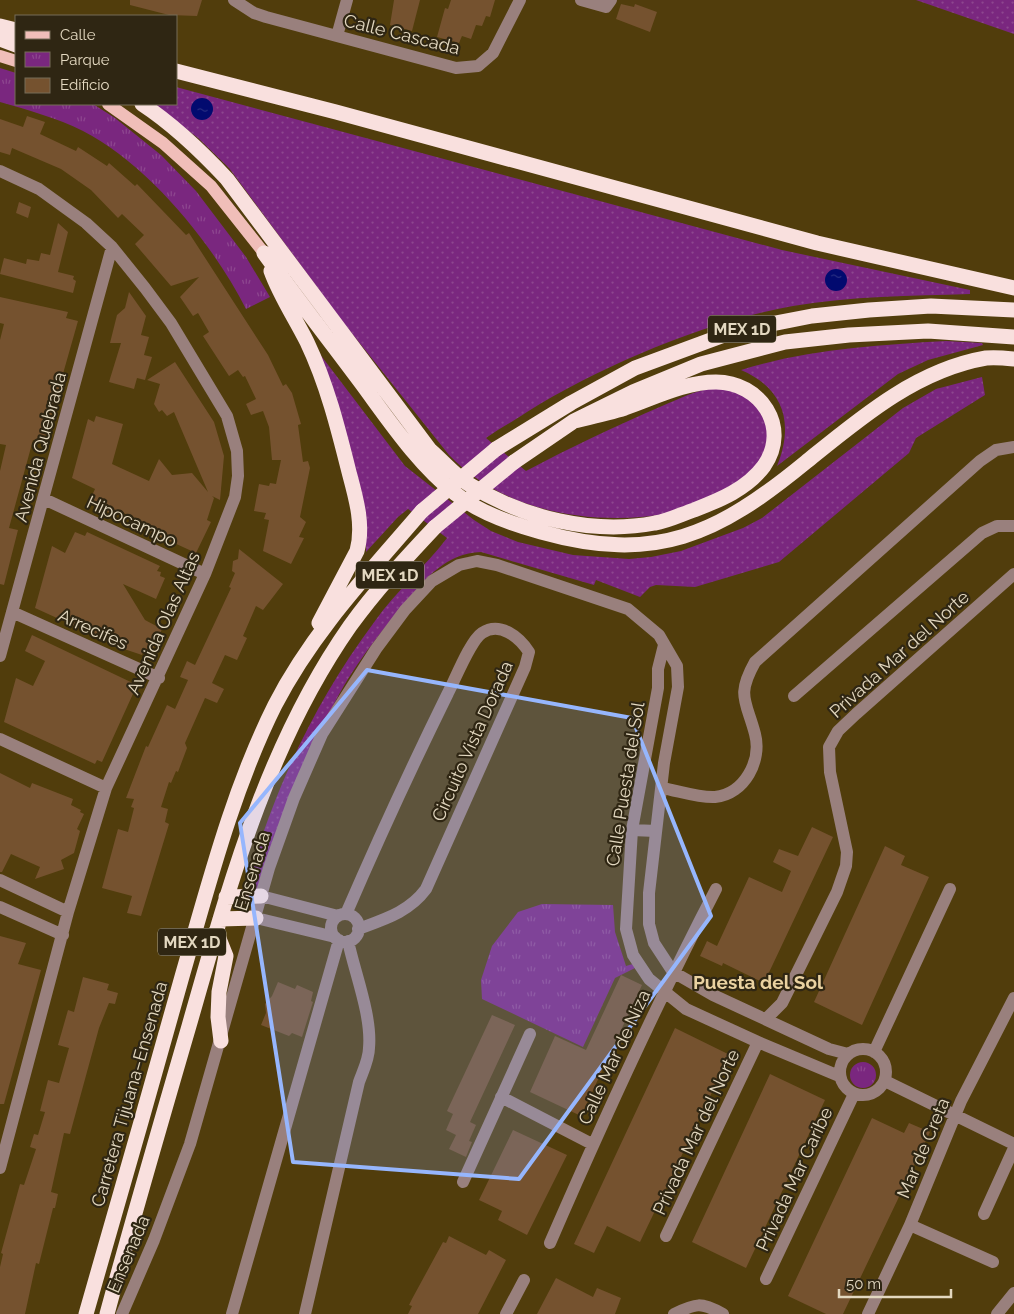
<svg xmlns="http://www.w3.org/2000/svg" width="1014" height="1314" font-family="Raleway,sans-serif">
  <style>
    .grass { fill: url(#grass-dots) }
    .park { fill: url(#park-tufts) }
    .water { fill: url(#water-ripples) }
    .building { fill: #75522f }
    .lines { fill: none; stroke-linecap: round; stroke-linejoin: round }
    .minor { stroke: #99807d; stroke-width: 12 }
    .major { stroke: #f0beb9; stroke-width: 12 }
    .highway { stroke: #f9e0de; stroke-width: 15 }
    .highway-bridge { stroke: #f9e0de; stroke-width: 15 }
    .marked { fill: #96b6fd; fill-opacity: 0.2; stroke: #96b6fd; stroke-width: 4; stroke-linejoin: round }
    .labels { text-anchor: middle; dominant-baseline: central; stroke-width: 4.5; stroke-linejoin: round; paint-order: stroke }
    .shield { fill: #2f2613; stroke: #ada38c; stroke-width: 1 }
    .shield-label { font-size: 16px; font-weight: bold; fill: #e3d8c0 }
    .street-label { font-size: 18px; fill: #e3d8c0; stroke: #2f2613 }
    .neighbourhood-label { font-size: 19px; font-weight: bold; fill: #ead2a1; stroke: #2f2613 }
  </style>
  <defs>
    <pattern id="grass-dots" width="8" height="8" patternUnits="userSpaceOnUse" patternTransform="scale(1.25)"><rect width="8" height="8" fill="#7a277f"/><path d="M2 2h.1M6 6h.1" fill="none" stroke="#8d468f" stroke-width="1.8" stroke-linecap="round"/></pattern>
    <pattern id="park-tufts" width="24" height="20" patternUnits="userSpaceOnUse" patternTransform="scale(1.25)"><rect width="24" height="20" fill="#7a277f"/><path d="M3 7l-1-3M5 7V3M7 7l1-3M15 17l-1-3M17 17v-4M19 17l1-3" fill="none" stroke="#8d468f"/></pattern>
    <pattern id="water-ripples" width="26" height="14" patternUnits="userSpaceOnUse" patternTransform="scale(1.25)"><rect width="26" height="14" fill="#020a6f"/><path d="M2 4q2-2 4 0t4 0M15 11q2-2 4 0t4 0" fill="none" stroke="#272d82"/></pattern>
  </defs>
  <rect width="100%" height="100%" fill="#513d0c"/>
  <!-- grass -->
  <path class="grass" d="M916,0H1014V34Z
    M176,87L782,250L970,290V294C911,296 851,296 793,306C705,322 603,365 527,412C514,421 498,429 486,438L526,471C571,447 616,426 662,406C679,399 701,387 720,388C741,390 760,404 767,425C770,436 766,456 759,465C743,483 724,492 702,501C692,505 681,511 671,513C596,527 504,513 449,455L342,321L229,168L198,138L153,104H176Z
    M946,341L982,343L983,345L928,360L898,374L777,466C794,424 785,389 741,370C808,349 877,345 946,341Z
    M316,349L405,466L474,520L491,531L518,542L573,555L629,559L651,557L681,551L743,528L762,518L903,408L936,389L982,377L985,395L916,438L909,453L779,562L695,587L656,585L650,587L640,597L596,580L594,585L481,552C446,553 425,579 405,603C376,638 346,675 328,717C303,772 283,831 261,887L251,892L248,888V879C278,782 314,703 375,621C396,591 425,567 447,538L408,509L398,517L366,552V528Z"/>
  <!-- park -->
  <path class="park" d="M0,68L16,73V104H93L115,118L161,155L196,191L246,257L270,297L246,309C213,244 149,165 83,131C57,118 28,110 0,102Z
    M542,904L613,905L615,932L626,966L636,963L635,968L615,978L583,1047L482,999L481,980L492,946L518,912Z
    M850 1075a13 13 0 1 1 26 0a13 13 0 1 1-26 0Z"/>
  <!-- water -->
  <path class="water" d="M191 109a11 11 0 1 1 22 0a11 11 0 1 1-22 0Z
    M825 280a11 11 0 1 1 22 0a11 11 0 1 1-22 0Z"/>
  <!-- building -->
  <path class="building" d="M130,0H202L197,16L169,15L130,5Z
    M394,0H420L412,31L390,25Z
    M451,0H495L490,17L486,16L482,26L476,25L471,39L462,36L459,43L437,37L445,8L448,9Z
    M621,4L634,7L635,4L657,12L650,32L616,19Z
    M27,116L45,122L40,134L76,151L78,147L107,166L109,163L135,186L137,184L186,235L189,233L268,355L283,386L286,384L292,393L301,424L298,425L303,462L308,461L310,468L300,517L306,522L299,537L304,538L291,564L263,551L269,520L264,519L266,513L254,511L259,484L269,486L270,483L276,484L281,460H272L269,427L263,411L251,415L246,404L256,399L245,376L243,377L238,370L229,376L203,336L209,332L198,313L193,316L180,297L199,277L171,286L135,244L144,235L122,214L118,218L91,190L61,169L12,148L10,155L0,152V119L23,127Z
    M19,202L31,207L28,218L16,213Z
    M58,223L68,232L58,272L74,276L73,279L76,281L73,293L0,274L4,258L26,264L27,259L39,261L41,253L50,255Z
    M129,292L146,316L141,335L149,337L144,355L152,357L145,380L137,378L134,389L109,382L121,343H110L117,315L125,308Z
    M0,297L68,312L66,318L78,321L43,444L33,440L9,528L18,530L4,585L0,584V471L6,445L0,444V340L4,324L0,323Z
    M175,362L214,422L224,456L220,500L212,496L214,498L207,520L211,522L196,553L137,526L139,520L117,510L114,515L98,507L89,502L95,489L72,478L88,419L94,422L96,416L123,424L112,464L149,481L159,459L172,475L192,473L208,492L174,412L167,416L162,410L159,412L154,404L160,384L147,380Z
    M75,532L85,536L87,532L160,566L157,571L161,572L160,576L165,578L156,599L123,584L145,620L162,629L151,653L144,650L142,655L127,650L35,608L52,546L65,553Z
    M239,549L283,584L263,610L256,606L243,636L247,638L237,660L225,655L212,683L224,689L217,703L205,698L185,743L187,748L178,772L176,771L171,783L169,782L161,807L168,809L165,822L169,824L141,916L127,913L132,896L102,888L118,829L128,832L134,808L131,807L134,799L126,798L146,746L148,747L167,705L175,709L188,680L180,677L187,661L195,665L231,588L229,587L235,573L232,571L233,561L238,559Z
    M32,635L137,685L102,762L97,760L95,764L4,722L16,678L33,686L45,661L25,651Z
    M0,773L30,788L32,783L73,799L71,805L81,810L80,812L84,814L77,829L80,831L74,853L61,860L64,869L35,879L40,867L11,854L2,872H0Z
    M812,827L833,837L764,983L723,963L722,966L700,956L707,941L717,946L749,877L782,892L791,871L773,862L779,849L798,856Z
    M885,846L905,856L901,865L929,877L862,1025L814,1002Z
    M0,936L26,943L18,964L41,970L4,1104H0Z
    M621,975L642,985L581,1116L530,1092L555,1036L586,1050Z
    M83,977L109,984L107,990L118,993L115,1004L109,1003L99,1028L70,1134L64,1133L51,1192L58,1194L55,1208H53L39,1264L36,1263L25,1314H0V1267L3,1254L1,1253L20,1184L24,1185L36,1149L30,1147L34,1134L38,1135L45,1112L40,1111L48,1080L59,1083L69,1048L58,1045L68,1010L74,1012Z
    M278,982L295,989L297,985L313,992L311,1001L313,1002L302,1037L292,1033L289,1036L261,1025L266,1013L265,1004L272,996Z
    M492,1015L515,1025L470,1122L476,1125L469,1141L472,1142L466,1157L449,1149L456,1135L446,1130L453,1114L447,1111Z
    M675,1028L730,1055L640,1242L607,1226L594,1253L574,1244Z
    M770,1074L825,1100L746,1268L692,1242Z
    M872,1118L904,1133L909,1123L930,1132L843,1314H826L788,1296Z
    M513,1130L567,1155L527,1235L498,1220L502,1211L479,1200Z
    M449,1236L486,1255L489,1250L506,1260L478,1314H408L412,1306L409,1305L412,1299L443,1242L446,1243Z
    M556,1278L593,1297L597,1288L621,1298L615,1314H537Z"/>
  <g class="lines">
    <!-- minor -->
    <path class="minor" d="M234,0L254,13L266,17L456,68L478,66L493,53L520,0
      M581,0L606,7L611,0
      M337,36L347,0
      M0,171L39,189L86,223L112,247L145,288L171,323L227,416L237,451L238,476L235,497L205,574L106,788L68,912L0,1168
      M44,499L205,574
      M12,612L159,678
      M664,645L658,669V688L632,830L626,929L633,955L649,979L686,1009L758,1042L839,1076
      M0,656L112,247
      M794,696L982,533L997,526H1014
      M0,739L106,788
      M662,788C679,791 699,798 715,797C745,794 762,760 755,734C746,700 736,696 755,662L980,461L996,450L1014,447
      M632,830L656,831
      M0,880L68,912
      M261,896L338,916
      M0,907L63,935
      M346,914C378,840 412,766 448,693C455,680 470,641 482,633C500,621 519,637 529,652L525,667L426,889C409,912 385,919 358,929
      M331 928a14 14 0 1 1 28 0a14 14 0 1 1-28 0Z
      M256,918L335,937
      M766,1019L782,1003L837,892L846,866L847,852L830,772L829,747L838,731L856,714L1014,574
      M840 1072a23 23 0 1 1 46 0a23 23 0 1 1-46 0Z
      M874,1052L950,889
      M885,1081L1014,1144
      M501,1097L592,1144
      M463,1182L530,1034
      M984,1214L1014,1148
      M910,1225L993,1262
      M666,1236L758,1042
      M550,1243C602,1123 656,1005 716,889
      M766,1279L854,1094
      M122,1314L154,1240L190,1144L269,868L294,798L322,734L376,649L405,610L432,581L459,565L477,561L497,565L628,609L659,635L677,666L678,687L664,763L649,893V924L654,943L673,972L713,995L829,1049L848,1054
      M232,1314L339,940
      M305,1314L359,1082C363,1071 369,1059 369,1048C372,1016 355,974 348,941
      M506,1314L524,1280
      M674,1314C696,1303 701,1302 723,1314
      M868,1314L910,1225L961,1101L1014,998
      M997,1314L1014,1293"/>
    <!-- major -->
    <path class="major" d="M0,56L16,61
      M108,104L163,143L211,186L264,253"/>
    <!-- highway -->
    <path class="highway" d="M0,26L16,30
      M0,39L16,45
      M176,71L336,112L817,243L1014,288
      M142,104C174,125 201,151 227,179L430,450C443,461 455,476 470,485C523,518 593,535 655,523C668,521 682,514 694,510C720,500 747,489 764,466C791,427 760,382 716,382C685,382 654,398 625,408C609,413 591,417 574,421
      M264,253C296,297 329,340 362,384C390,422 418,464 456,494C479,513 512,524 541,532C656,564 717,535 806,462C859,419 916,370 986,358C995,357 1005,358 1014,359
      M271,271C280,296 295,318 307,342C327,384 338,428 349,472C356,498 364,525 357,551L319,623
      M496,449L571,403L635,368L735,331L812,316L869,310L931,306L1014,310
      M514,462L574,421L633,392L701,364L785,342L849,335L928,331L1014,337
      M226,897L261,896
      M220,919L256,918
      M216,931L226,956L219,992L218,1017L221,1041
      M86,1314C119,1200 151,1087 183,973C209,883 233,789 275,705C313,631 369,573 422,511
      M107,1314C133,1218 161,1122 189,1026C229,887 266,746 350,626C376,590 405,559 435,527"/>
    <!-- highway-bridge -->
    <path class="highway-bridge" d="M422,511L496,449
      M435,527L514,462"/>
  </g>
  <!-- marked area -->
  <path class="marked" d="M367,670L632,718L711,916L519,1179L293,1162L240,823Z"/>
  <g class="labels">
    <!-- shield labels -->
    <g class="shield">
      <rect x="708" y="315.5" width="68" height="27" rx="4"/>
      <rect x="356" y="561.5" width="68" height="27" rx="4"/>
      <rect x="158" y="928.5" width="68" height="27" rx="4"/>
    </g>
    <g class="shield-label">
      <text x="742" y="329">MEX 1D</text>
      <text x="390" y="575">MEX 1D</text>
      <text x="192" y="942">MEX 1D</text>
    </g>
    <!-- street labels -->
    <g class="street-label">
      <text transform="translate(402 34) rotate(14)">Calle Cascada</text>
      <text transform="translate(40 447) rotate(-75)">Avenida Quebrada</text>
      <text transform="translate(132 521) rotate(25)">Hipocampo</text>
      <text transform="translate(163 623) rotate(-66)">Avenida Olas Altas</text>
      <text transform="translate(93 629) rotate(24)">Arrecifes</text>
      <text transform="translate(899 654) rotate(-42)">Privada Mar del Norte</text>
      <text transform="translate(472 741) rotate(-66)">Circuito Vista Dorada</text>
      <text transform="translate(625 784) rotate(-81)">Calle Puesta del Sol</text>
      <text transform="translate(252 871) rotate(-73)">Ensenada</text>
      <text transform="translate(614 1057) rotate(-65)">Calle Mar de Niza</text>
      <text transform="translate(129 1094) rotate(-74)">Carretera Tijuana–Ensenada</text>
      <text transform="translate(696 1132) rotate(-65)">Privada Mar del Norte</text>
      <text transform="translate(923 1148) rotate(-67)">Mar de Creta</text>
      <text transform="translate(794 1179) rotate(-65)">Privada Mar Caribe</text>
      <text transform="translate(128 1254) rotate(-67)">Ensenada</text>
    </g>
    <!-- neighbourhood labels -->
    <g class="neighbourhood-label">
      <text x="758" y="982">Puesta del Sol</text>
    </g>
  </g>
  <!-- legend -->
  <rect x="15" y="15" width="162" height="90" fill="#2f2613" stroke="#776d58"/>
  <rect x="25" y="31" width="25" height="8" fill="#f0beb9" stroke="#776d58"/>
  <text x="60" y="40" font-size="15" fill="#e3d8c0">Calle</text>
  <rect x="25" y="52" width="25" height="15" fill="url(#park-tufts)" stroke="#776d58"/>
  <text x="60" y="65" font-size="15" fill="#e3d8c0">Parque</text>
  <rect x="25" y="78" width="25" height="15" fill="#75522f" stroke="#776d58"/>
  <text x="60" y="90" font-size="15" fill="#e3d8c0">Edificio</text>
  <!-- scale -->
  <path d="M839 1289v8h112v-8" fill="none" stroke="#e3d8c0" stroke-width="2.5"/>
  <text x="846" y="1289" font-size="15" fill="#e3d8c0" stroke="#2f2613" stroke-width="4" paint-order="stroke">50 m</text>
</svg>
